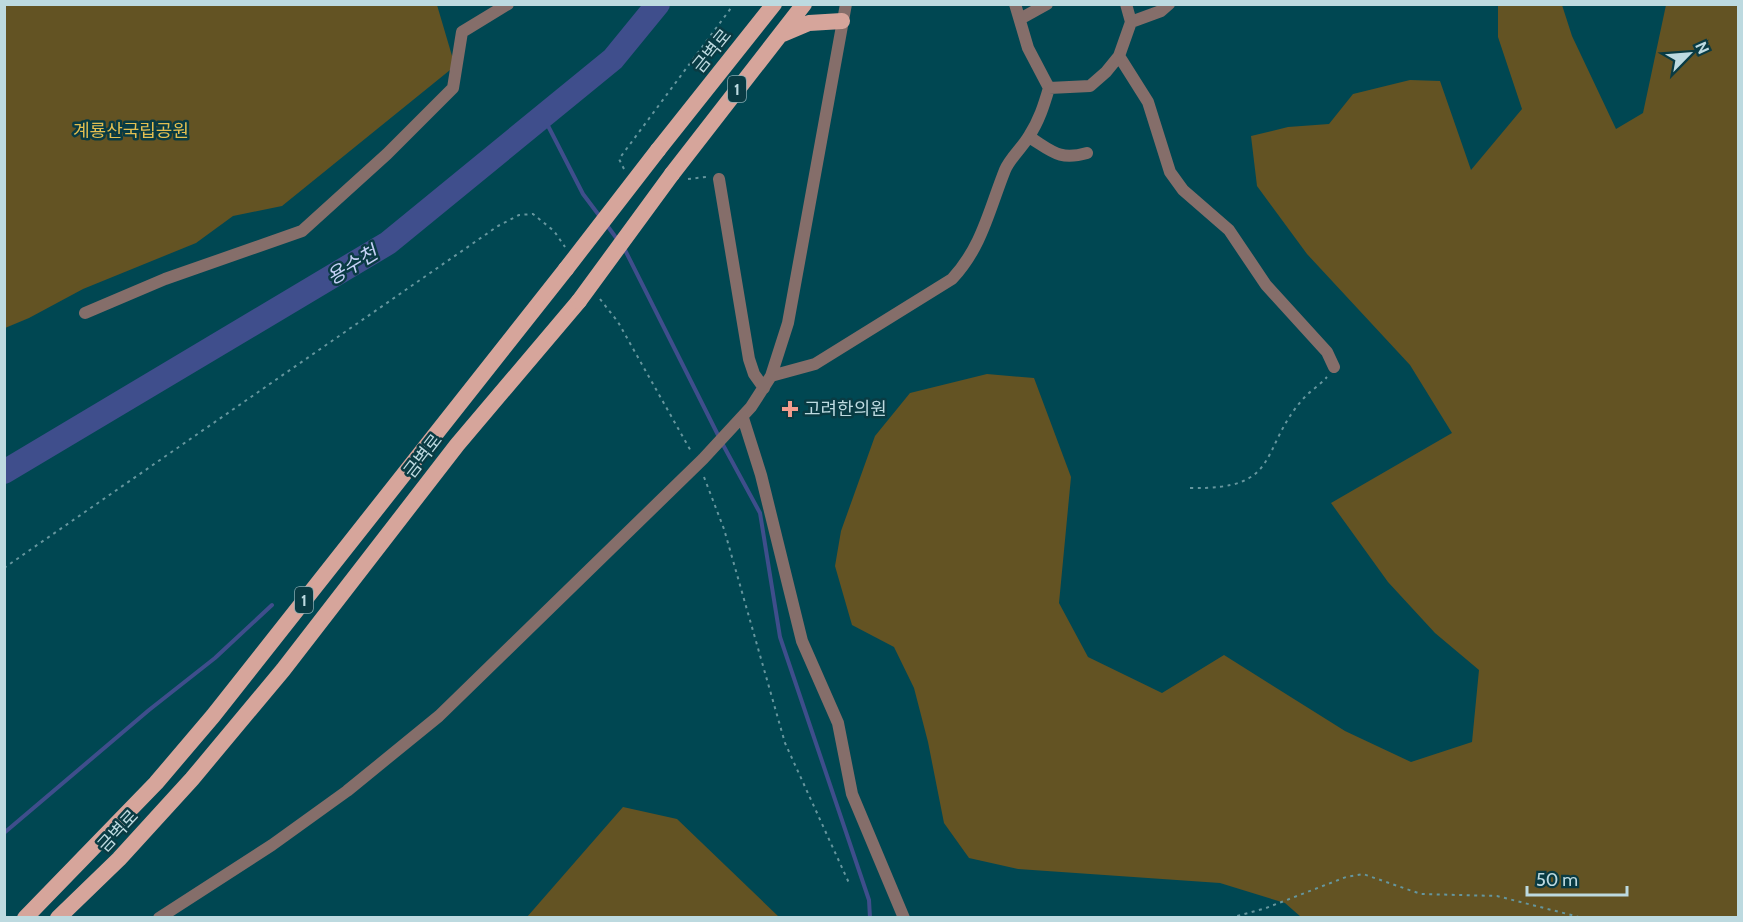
<svg xmlns="http://www.w3.org/2000/svg" width="1743" height="922" font-family="Cabin,'Noto Sans KR',sans-serif">
  <style>
    .green { fill: #635323 }
    .lines { fill: none; stroke-linecap: round; stroke-linejoin: round }
    .stream { stroke: #3f4e8c; stroke-width: 4 }
    .river { stroke: #3f4e8c; stroke-width: 24 }
    .path { stroke: #65969e; stroke-width: 2; stroke-dasharray: 3 4.5; stroke-linecap: butt }
    .minor { stroke: #856e6a; stroke-width: 12 }
    .trunk { stroke: #d6a59b; stroke-width: 16 }
    .trunk-bridge { stroke: #d6a59b; stroke-width: 16 }
    .poi-dot { fill: #f49d8d; stroke: #093b43; stroke-width: 2 }
    .labels { text-anchor: middle; dominant-baseline: central; stroke-width: 5; stroke-linejoin: round; paint-order: stroke }
    .shield { fill: #093b43; stroke: #87aab1; stroke-width: 1.5 }
    .shield-label { font-size: 16px; font-weight: bold; fill: #bddae0 }
    .street-label { font-size: 18px; fill: #bddae0; stroke: #093b43 }
    .park-label { font-size: 18px; fill: #e3bf51; stroke: #093b43 }
    .poi-label { font-size: 18px; fill: #bddae0; stroke: #093b43; text-anchor: start }
    .water-label { font-size: 20px; font-style: italic; fill: #c4d0f5; stroke: #093b43 }
  </style>
  <rect width="100%" height="100%" fill="#004752"/>
  <!-- green -->
  <path class="green" d="M5,5H437L455,66L282,206L233,216L196,243L83,289L29,318L5,328Z
    M1498,5H1562L1572,36L1616,129L1643,113L1666,5H1738V917H1301L1285,903L1220,883L1018,869L969,858L944,823L928,742L914,688L894,647L852,625L835,566L841,531L875,436L910,393L987,374L1034,378L1071,477L1059,603L1088,657L1162,693L1224,655L1345,731L1411,762L1472,742L1479,670L1435,633L1388,582L1331,503L1452,433L1410,365L1307,254L1257,186L1251,136L1288,127L1329,124L1353,94L1410,80L1440,81L1471,170L1522,109L1498,37Z
    M623,807L677,819L779,917H527Z"/>
  <g class="lines">
    <!-- stream -->
    <path class="stream" d="M543,116L583,194L601,218
      M606,224L617,239
      M624,248L719,437
      M722,443L760,513L780,637L869,900L870,918
      M4,833L149,710L215,658L272,605"/>
    <!-- river -->
    <path class="river" d="M4,472L388,243L613,59L658,4"/>
    <!-- path -->
    <path class="path" d="M624,169L619,159L734,4
      M688,179L706,177
      M600,299L618,322L692,453
      M704,477L724,529L785,743L849,883
      M1190,488C1283,490 1258,450 1303,399C1310,391 1320,385 1327,377
      M4,568L498,226L519,215L533,214L554,231L565,247
      M1230,918L1266,908L1346,877L1363,874L1421,894L1497,896L1583,918"/>
    <!-- minor -->
    <path class="minor" d="M1020,19L1047,4
      M1131,22L1161,11L1169,4
      M1119,56L1148,102L1170,172L1183,190L1229,230L1266,285L1327,352L1334,367
      M1049,88L1090,86L1106,72L1119,56L1131,22L1126,4
      M1029,137C1052,151 1059,161 1087,153
      M719,179L749,359L754,374L764,388
      M85,313L165,279L302,231L387,154L453,88L462,32L508,4
      M771,376L815,364L952,279C982,247 989,210 1005,170C1010,158 1022,148 1029,136C1039,121 1044,105 1049,88L1028,48L1015,4
      M743,418L761,475L802,641L838,723L852,794L904,918
      M159,918L272,845L347,791L439,716L703,459L751,407L771,376L788,323L846,4"/>
    <!-- trunk -->
    <path class="trunk" d="M783,34L809,23L842,21
      M658,150L774,4
      M672,174L804,4
      M25,918L156,783L213,716L566,269
      M58,918L119,859L192,779L283,670L457,445L579,301"/>
    <!-- trunk-bridge -->
    <path class="trunk-bridge" d="M566,269L658,150
      M579,301L672,174"/>
  </g>
  <!-- markers -->
  <path class="poi-dot" d="M787 400h6v6h6v6h-6v6h-6v-6h-6v-6h6z"/>
  <g class="labels">
    <!-- shield labels -->
    <g class="shield">
      <rect x="728" y="76" width="18" height="26" rx="4.5"/>
      <rect x="295" y="587" width="18" height="26" rx="4.5"/>
    </g>
    <g class="shield-label">
      <text x="737" y="89">1</text>
      <text x="304" y="600">1</text>
    </g>
    <!-- street labels -->
    <g class="street-label">
      <text transform="translate(712 51) rotate(-51)">금벽로</text>
      <text transform="translate(423 456) rotate(-52)">금벽로</text>
      <text transform="translate(118 831) rotate(-47)">금벽로</text>
    </g>
    <!-- park labels -->
    <g class="park-label">
      <text x="131" y="131">계룡산국립공원</text>
    </g>
    <!-- poi labels -->
    <g class="poi-label">
      <text x="804" y="409">고려한의원</text>
    </g>
    <!-- water labels -->
    <g class="water-label">
      <text transform="translate(352 265) rotate(-31)">용수천</text>
    </g>
  </g>
  <!-- border -->
  <rect width="1743" height="922" fill="none" stroke="#bddae0" stroke-width="12"/>
  <!-- north arrow -->
  <g transform="translate(1689 54) rotate(65)" stroke="#093b43" stroke-width="4.5" paint-order="stroke">
  <path d="M0-4.5L10 22L0 15L-10 22Z" fill="#bddae0"/>
  <text y="-9" font-size="16" font-weight="bold" text-anchor="middle" fill="#bddae0">N</text>
  </g>
  <!-- scale -->
  <path d="M1527 886v9h100v-9" fill="none" stroke="#bddae0" stroke-width="3"/>
  <text x="1536" y="886" font-size="18" fill="#bddae0" stroke="#093b43" stroke-width="4.5" paint-order="stroke">50 m</text>
</svg>
